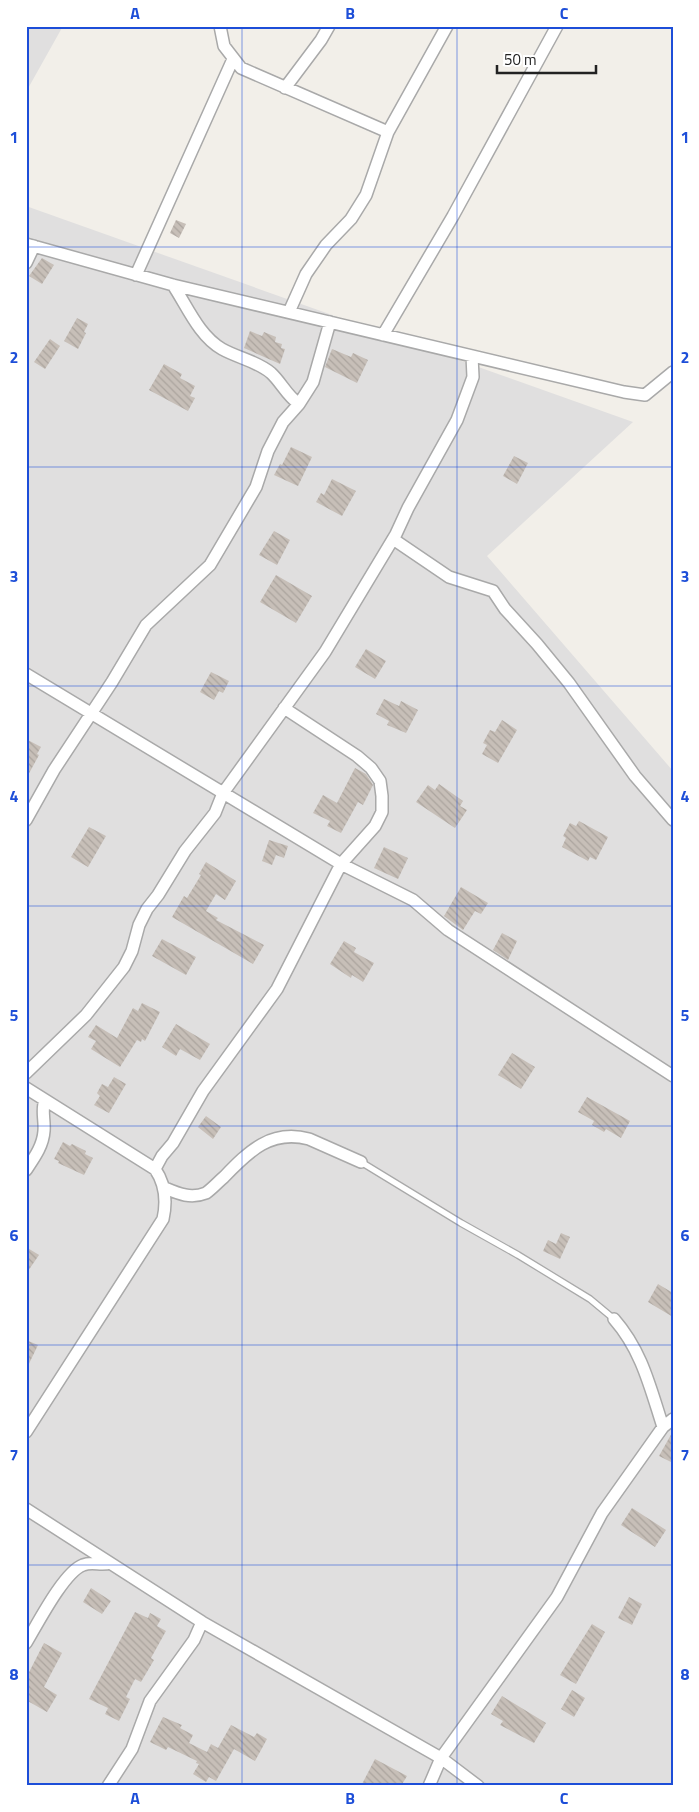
<svg xmlns="http://www.w3.org/2000/svg" width="699" height="1812" font-family="'Titillium Web',sans-serif">
  <style>
    .residential { fill: #e0dfdf }
    .building { fill: url(#building-back-hatch) }
    .lines { fill: none; stroke-linecap: round; stroke-linejoin: round }
    .lane-casing { stroke: #a9a9a9; stroke-width: 8 }
    .street-casing { stroke: #a9a9a9; stroke-width: 14 }
    .lane { stroke: #fff; stroke-width: 5.5 }
    .street { stroke: #fff; stroke-width: 11 }
    .grid { fill: none; stroke: #1d4ed8; stroke-width: 1; stroke-opacity: 0.55 }
    .neatline { fill: none; stroke: #1d4ed8; stroke-width: 2 }
    .grid-label { font-size: 16px; text-anchor: middle; font-weight: bold; fill: #1d4ed8 }
  </style>
  <defs>
    <pattern id="building-back-hatch" width="6" height="6" patternUnits="userSpaceOnUse" patternTransform="scale(1.25)"><rect width="6" height="6" fill="#c7bfb8"/><path d="M-1 5l2 2M0 0l6 6M5-1l2 2" fill="none" stroke="#aba49e"/></pattern>
  </defs>
  <rect width="100%" height="100%" fill="#f2efe9"/>
  <!-- residential -->
  <path class="residential" d="M26,26H63L26,92Z
    M26,206L633,422L487,556L673,771V1786H26Z"/>
  <!-- building -->
  <path class="building" d="M176,220L186,224L179,238L170,233Z
    M42,258L54,265L42,284L29,276Z
    M77,318L88,324L84,332L86,333L78,349L64,341Z
    M250,331L262,336L264,332L276,337L275,342L282,344L281,348L285,349L280,364L244,348Z
    M50,339L60,346L45,369L34,362Z
    M332,349L351,357L353,353L368,360L357,383L325,367Z
    M164,364L182,374L180,378L195,386L190,396L195,398L188,411L149,390Z
    M291,447L312,457L298,486L274,475L280,464L282,465Z
    M514,456L528,463L517,484L503,476Z
    M332,479L356,491L342,516L316,502L321,493L324,495Z
    M274,531L290,540L277,565L259,555Z
    M276,575L312,596L296,623L260,602Z
    M366,649L386,661L375,679L355,667Z
    M211,672L229,681L223,693L219,691L214,700L200,692Z
    M384,699L399,706L401,701L418,710L406,733L387,725L389,721L376,714Z
    M502,720L517,730L498,763L482,754L487,745L483,743L490,730L495,732Z
    M26,739L41,747L37,754L39,755L26,779Z
    M355,768L366,774L373,785L363,805L358,802L341,833L327,826L330,821L313,813L323,795L337,803Z
    M439,784L463,801L460,806L467,810L455,828L416,802L428,785L435,790Z
    M579,821L608,837L596,860L590,857L588,861L562,847L566,838L563,836L570,823L576,826Z
    M89,827L106,836L88,867L71,857Z
    M269,840L288,846L284,858L276,855L272,865L262,861Z
    M384,847L408,858L398,879L374,868Z
    M206,862L236,881L225,900L216,894L206,911L218,918L216,920L264,945L253,964L172,917L184,896L187,898L201,875L199,874Z
    M461,887L488,903L481,914L475,911L463,930L444,916Z
    M502,933L517,941L508,960L493,950Z
    M162,939L196,957L186,975L152,956Z
    M344,941L356,948L354,952L374,963L363,982L352,975L351,978L330,964Z
    M142,1003L160,1012L145,1041L142,1039L141,1042L137,1040L120,1067L91,1049L96,1041L88,1037L96,1025L117,1038L133,1008L138,1011Z
    M176,1024L210,1044L200,1060L180,1049L176,1056L162,1047Z
    M512,1053L535,1067L521,1089L498,1075Z
    M114,1077L126,1084L109,1113L94,1105L100,1096L97,1093L102,1084L108,1087Z
    M587,1097L630,1121L621,1138L606,1129L604,1132L592,1125L594,1121L578,1112Z
    M206,1116L221,1127L213,1139L198,1127Z
    M63,1142L70,1146L72,1144L86,1151L85,1154L93,1158L84,1175L58,1163L59,1161L54,1159Z
    M561,1233L570,1237L560,1259L543,1251L548,1240L556,1244Z
    M26,1247L39,1255L26,1274Z
    M658,1284L673,1293V1317L648,1302Z
    M26,1340L38,1345L26,1370Z
    M673,1431V1463L659,1456Z
    M632,1508L666,1530L655,1547L621,1525Z
    M91,1588L111,1601L102,1614L83,1602Z
    M629,1597L642,1604L632,1625L618,1618Z
    M135,1612L148,1618L150,1613L161,1619L157,1626L166,1631L151,1658L154,1660L141,1682L135,1679L126,1697L130,1699L119,1721L105,1714L108,1708L89,1699Z
    M592,1624L605,1632L576,1684L560,1675Z
    M44,1643L62,1653L44,1687L57,1695L47,1712L26,1700V1678Z
    M572,1690L585,1698L574,1717L561,1709Z
    M502,1696L546,1723L534,1743L500,1725L503,1721L491,1714Z
    M163,1717L182,1725L180,1728L193,1735L189,1743L207,1752L211,1744L218,1748L231,1725L254,1737L257,1733L267,1739L255,1761L234,1749L216,1781L209,1777L206,1782L193,1774L199,1764L196,1763L197,1761L168,1747L166,1750L150,1742Z
    M375,1759L407,1776L401,1786H361Z"/>
  <g class="lines">
    <defs>
      <path id="lane" d="M361,1162L461,1223L518,1255L590,1299L614,1319"/>
      <path id="street" d="M220,26L224,46L241,68L388,132L447,26
        M285,88L321,40L329,26
        M26,244L173,285L624,392L645,395L673,372
        M26,263L34,246
        M136,275L233,59
        M173,285C187,306 199,336 222,349C238,358 257,361 271,373C281,382 287,396 299,404
        M289,312L306,274L326,245L351,219L366,195L388,132
        M383,335L453,216L557,26
        M393,539L449,577L493,591L505,609L537,644L569,683L635,776L673,820
        M26,674L341,864L413,900L448,930L673,1076
        M26,820L54,770L112,682L146,625L210,565L256,487L268,451L283,422L299,404L313,382L330,322
        M26,1073L86,1015L124,967L132,951L139,925L147,909L158,895L185,851L215,813L223,793L325,652L396,534L408,508L457,420L473,377L472,356
        M26,1088L155,1169C166,1185 167,1201 163,1219L26,1432
        M155,1169L162,1156L173,1143L203,1091L277,989L341,864L375,826L382,812V796L380,781L371,768L357,756L284,708
        M26,1170C34,1158 43,1146 44,1131C45,1120 41,1110 45,1100
        M165,1188C179,1194 191,1199 206,1193C213,1188 218,1182 224,1177C249,1151 271,1129 309,1139L361,1162
        M614,1319C642,1351 650,1387 663,1427
        M26,1509L202,1622L441,1758L478,1786
        M26,1643C38,1623 64,1572 83,1565C92,1561 101,1566 110,1563
        M108,1786L132,1749L150,1701L194,1640L202,1622
        M429,1786L441,1758L557,1597L602,1513L663,1427L673,1419"/>
    </defs>
    <!-- lane casing -->
    <use href="#lane" class="lane-casing"/>
    <!-- street casing -->
    <use href="#street" class="street-casing"/>
    <!-- lane -->
    <use href="#lane" class="lane"/>
    <!-- street -->
    <use href="#street" class="street"/>
  </g>
  <!-- grid -->
  <path class="grid" d="M242,26V1786M457,26V1786M26,247H673M26,467H673M26,686H673M26,906H673M26,1126H673M26,1345H673M26,1565H673"/>
  <!-- border -->
  <rect width="699" height="1812" fill="none" stroke="#ffffff" stroke-width="55"/>
  <!-- scale -->
  <path d="M497 65v8h99v-8" fill="none" stroke="#222222" stroke-width="2.5"/>
  <text x="504" y="65" font-size="15" fill="#222222" stroke="#ffffff" stroke-width="4" paint-order="stroke">50 m</text>
  <rect x="28" y="28" width="644" height="1756" class="neatline"/>
  <g class="grid-label">
    <text x="135" y="19">A</text>
    <text x="350" y="19">B</text>
    <text x="564" y="19">C</text>
    <text x="14" y="143">1</text>
    <text x="685" y="143">1</text>
    <text x="14" y="363">2</text>
    <text x="685" y="363">2</text>
    <text x="14" y="582">3</text>
    <text x="685" y="582">3</text>
    <text x="14" y="802">4</text>
    <text x="685" y="802">4</text>
    <text x="14" y="1021">5</text>
    <text x="685" y="1021">5</text>
    <text x="14" y="1241">6</text>
    <text x="685" y="1241">6</text>
    <text x="14" y="1461">7</text>
    <text x="685" y="1461">7</text>
    <text x="14" y="1680">8</text>
    <text x="685" y="1680">8</text>
    <text x="135" y="1804">A</text>
    <text x="350" y="1804">B</text>
    <text x="564" y="1804">C</text>
  </g>
</svg>
